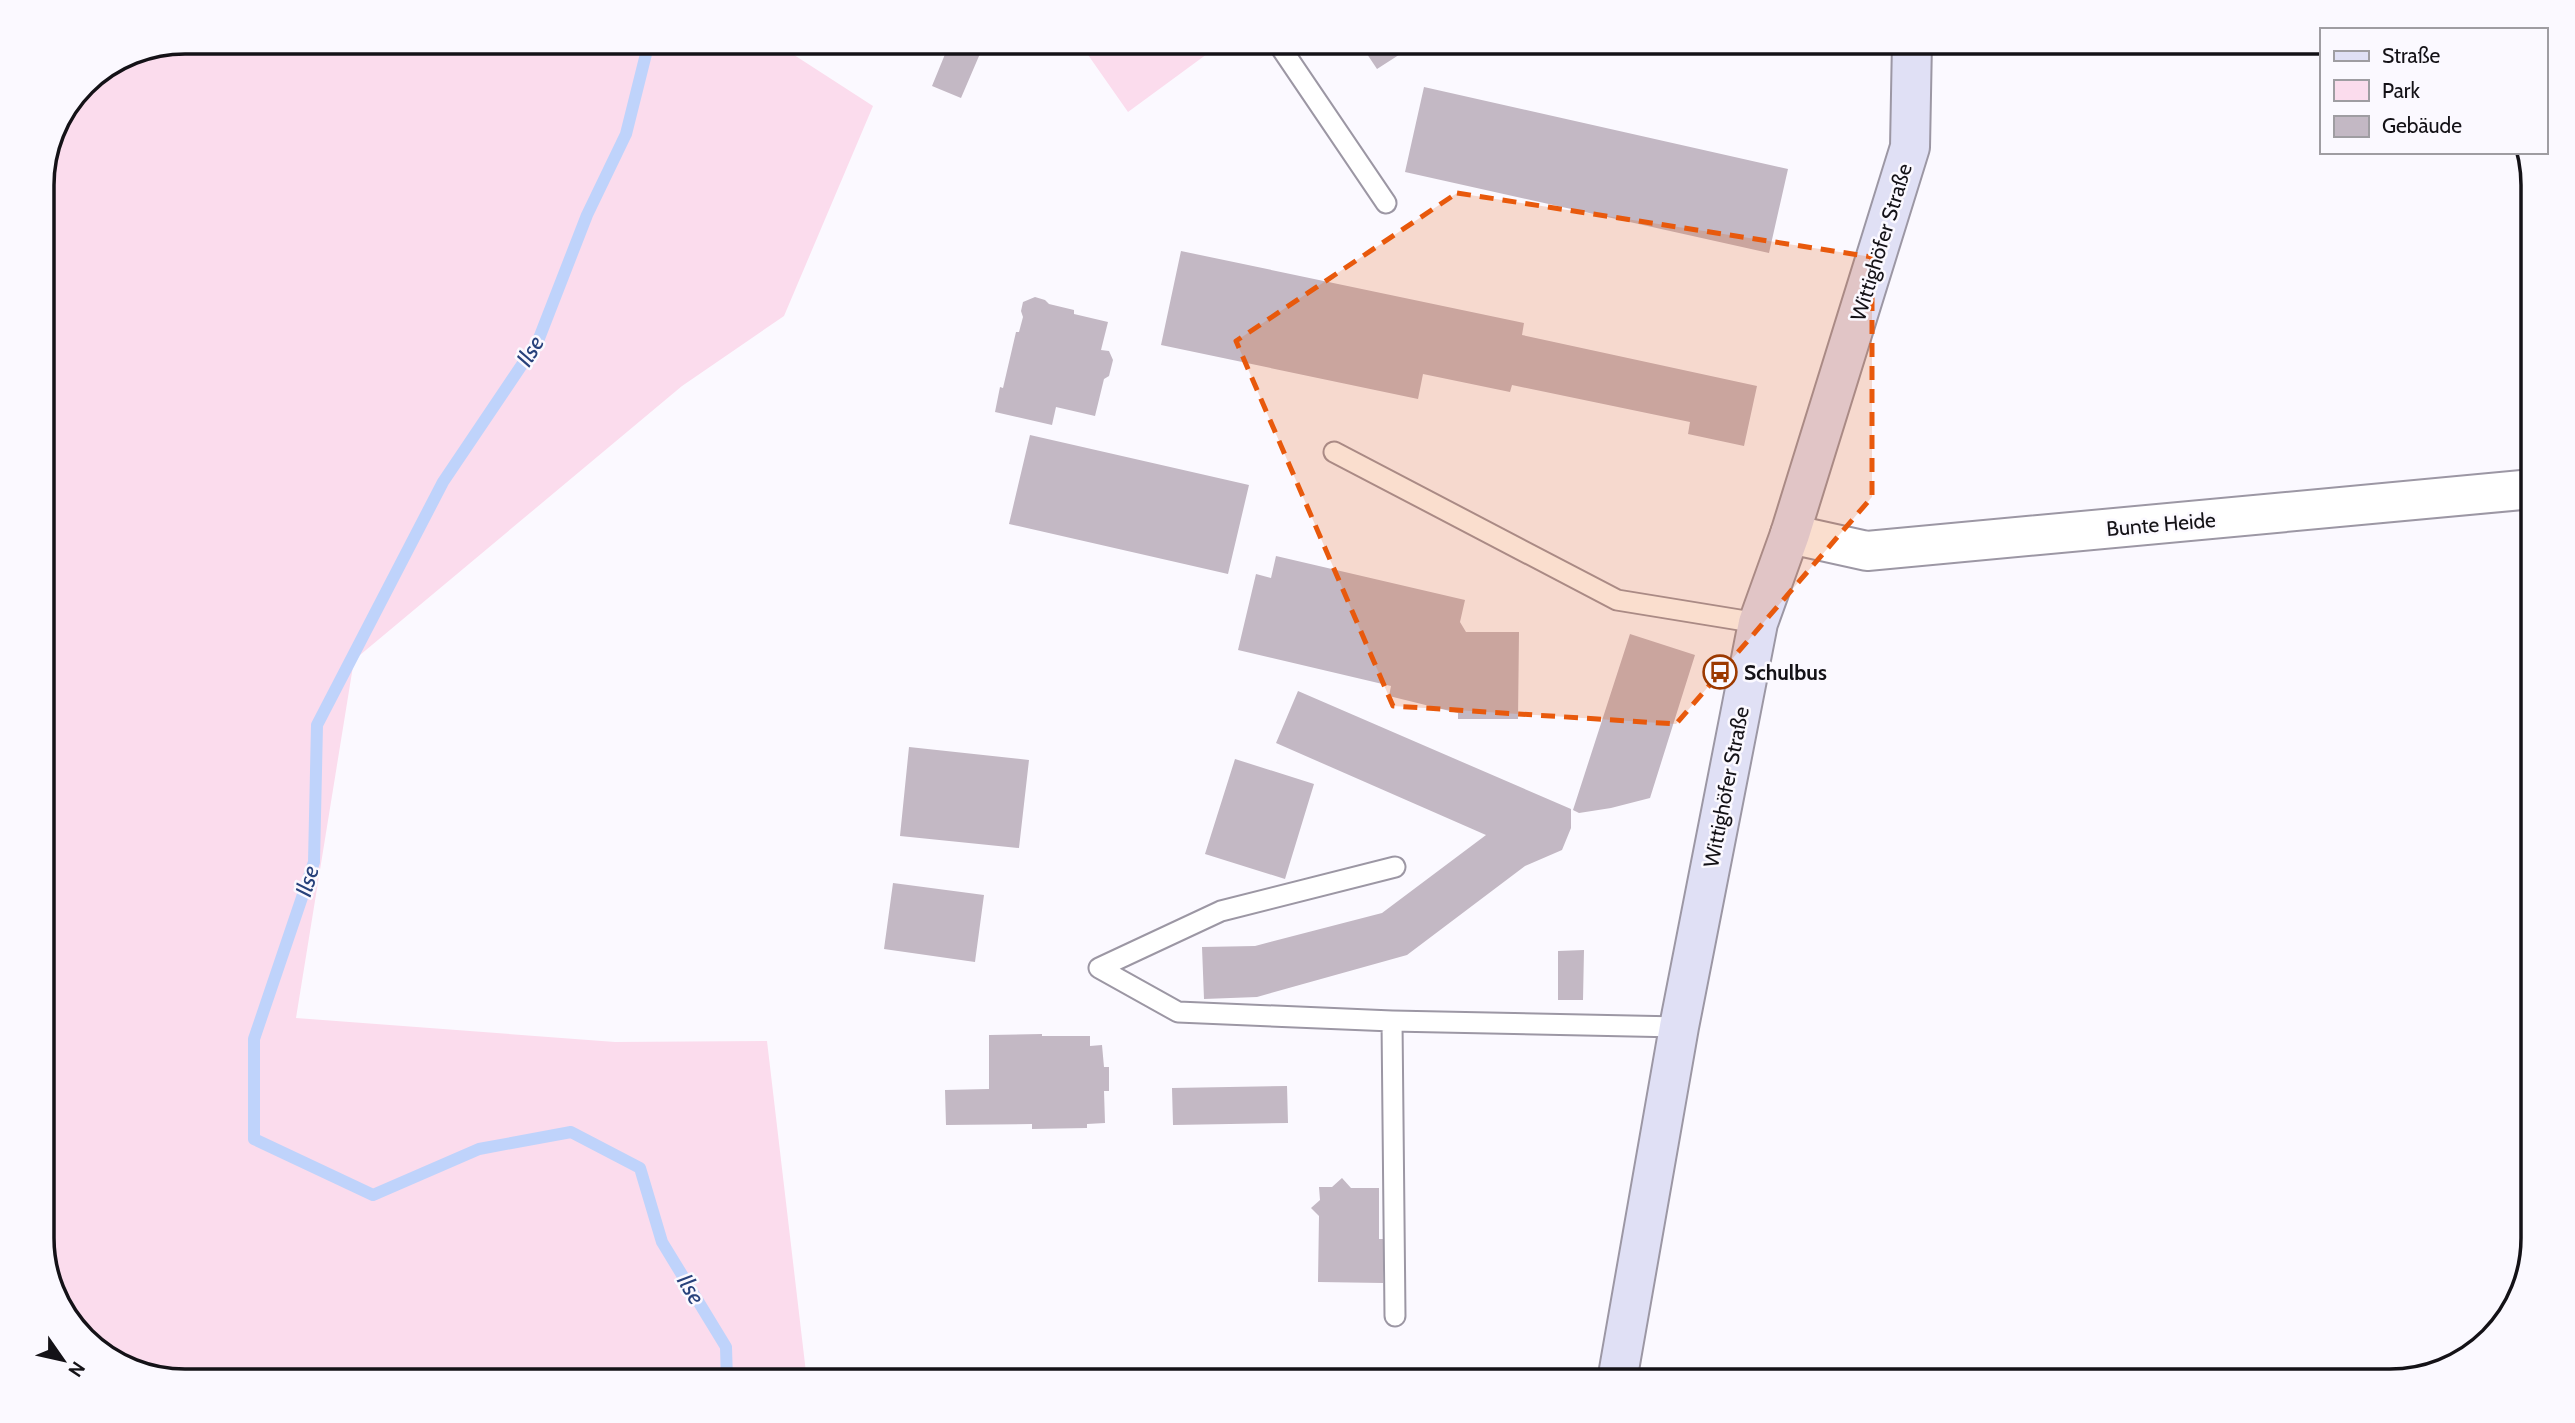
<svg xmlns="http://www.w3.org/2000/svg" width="2575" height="1423" font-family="Cabin,sans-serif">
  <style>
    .green { fill: #fbdced }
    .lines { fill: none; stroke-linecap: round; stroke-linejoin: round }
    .stream { stroke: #bfd3fb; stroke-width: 12 }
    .building { fill: #c3b8c4 }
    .service-casing { stroke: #9c97a4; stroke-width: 23 }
    .minor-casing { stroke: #9c97a4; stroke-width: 42 }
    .secondary-casing { stroke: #9c97a4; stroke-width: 42 }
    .service { stroke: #fff; stroke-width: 19 }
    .minor { stroke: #fff; stroke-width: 38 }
    .secondary { stroke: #e0e0f5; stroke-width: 38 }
    .marked { fill: #e8590c; fill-opacity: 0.2; stroke: #e8590c; stroke-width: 5; stroke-dasharray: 14 9; stroke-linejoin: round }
    .labels { text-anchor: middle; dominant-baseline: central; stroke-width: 5; stroke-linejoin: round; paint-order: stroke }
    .street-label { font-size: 21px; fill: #141217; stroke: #fbf9ff }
    .poi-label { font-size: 21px; font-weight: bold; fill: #141217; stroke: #fbf9ff; text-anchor: start }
    .water-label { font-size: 23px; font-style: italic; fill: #27417b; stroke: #fbf9ff }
    .rim { fill: none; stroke: #141217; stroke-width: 3.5 }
  </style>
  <rect width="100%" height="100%" fill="#fbf9ff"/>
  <!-- green -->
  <path class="green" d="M186,42H774L873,106L784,316L682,386L354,660L296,1018L615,1042L767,1041L807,1381H186L114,1362L61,1309L42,1246V177L53,130L84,84L131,53Z
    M1079,42H1221L1222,43L1128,112Z"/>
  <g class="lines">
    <!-- stream -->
    <path class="stream" d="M649,42L626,134L587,215L538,341L443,482L317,725L314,862L254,1039V1139L373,1195L479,1149L571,1132L640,1168L662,1242L726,1347L727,1381"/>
  </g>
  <!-- building -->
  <path class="building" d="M950,42H985L961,98L932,86Z
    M1359,42H1419L1377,69Z
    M1424,87L1788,169L1769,253L1405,172Z
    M1181,251L1524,323L1522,335L1757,386L1744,446L1688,434L1690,422L1512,385L1510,392L1423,374L1418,399L1161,345Z
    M1035,297L1045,300L1049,304L1074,310V314L1108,322L1101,350L1109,351L1113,360L1109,376L1104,379L1095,416L1056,407L1052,425L995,412L1000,387L1003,388L1016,332H1019L1023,317L1021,311L1023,302Z
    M1030,435L1249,485L1228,574L1009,524Z
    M1276,556L1465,600L1460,622L1466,632H1519L1518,719H1458V713L1389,696L1391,686L1238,650L1256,574L1271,578Z
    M1630,634L1695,655L1650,798L1611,808L1579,813L1573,810Z
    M1298,691L1571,809V828L1562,850L1525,866L1407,955L1257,997L1204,999L1202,947L1255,946L1382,913L1486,835L1276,743Z
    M909,747L1029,760L1019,848L900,836Z
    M1235,759L1314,784L1285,879L1205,854Z
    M893,883L984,895L975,962L884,949Z
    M1584,950L1583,1000H1558V951Z
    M1042,1034V1036H1090V1046L1102,1045L1104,1067H1109V1091H1104L1105,1123L1087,1124V1128L1032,1129V1124L946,1125L945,1090L989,1089V1035Z
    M1287,1086L1288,1123L1173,1125L1172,1088Z
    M1342,1178L1351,1188H1379V1239H1383V1283L1318,1282L1319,1216L1311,1208L1320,1200L1319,1187H1332Z"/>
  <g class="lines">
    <defs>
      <path id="service" d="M1277,42L1386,203
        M1334,452L1617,600L1758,623
        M1395,867L1221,911L1099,968L1178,1012L1392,1021L1679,1027
        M1392,1021L1395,1316"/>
      <path id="minor" d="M1790,534L1867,551L2533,489"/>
      <path id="secondary" d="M1617,1381L1679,1027L1758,623L1790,534L1910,147L1912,42"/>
    </defs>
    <!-- service casing -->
    <use href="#service" class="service-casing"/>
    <!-- minor casing -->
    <use href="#minor" class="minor-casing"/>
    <!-- secondary casing -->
    <use href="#secondary" class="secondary-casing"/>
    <!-- service -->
    <use href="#service" class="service"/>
    <!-- minor -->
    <use href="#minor" class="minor"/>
    <!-- secondary -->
    <use href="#secondary" class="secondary"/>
  </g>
  <!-- marked area -->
  <path class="marked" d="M1457,193L1872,257V497L1676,724L1393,706L1236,341Z"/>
  <!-- icons -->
  <defs>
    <symbol id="bus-ring" viewBox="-11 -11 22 22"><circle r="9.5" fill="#fbf9ff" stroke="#9c3900" stroke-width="1.5"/><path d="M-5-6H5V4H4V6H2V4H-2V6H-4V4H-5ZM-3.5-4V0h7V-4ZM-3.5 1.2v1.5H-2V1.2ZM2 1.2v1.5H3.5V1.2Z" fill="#9c3900"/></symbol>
  </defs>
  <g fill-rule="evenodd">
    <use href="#bus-ring" x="1701" y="653" width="38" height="38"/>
  </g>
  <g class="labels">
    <!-- street labels -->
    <g class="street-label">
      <text transform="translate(1881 242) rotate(-73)">Wittighöfer Straße</text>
      <text transform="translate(2161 524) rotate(-5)">Bunte Heide</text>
      <text transform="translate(1726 787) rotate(-79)">Wittighöfer Straße</text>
    </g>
    <!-- poi labels -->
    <g class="poi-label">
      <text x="1744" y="672">Schulbus</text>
    </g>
    <!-- water labels -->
    <g class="water-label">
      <text transform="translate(530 351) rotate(-59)">Ilse</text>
      <text transform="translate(307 881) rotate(-73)">Ilse</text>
      <text transform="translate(691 1289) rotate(59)">Ilse</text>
    </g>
  </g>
  <!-- crop -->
  <path d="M0 0H2575V1423H0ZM185 54H2390A131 131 0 0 1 2521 185V1238A131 131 0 0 1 2390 1369H185A131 131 0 0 1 54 1238V185A131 131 0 0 1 185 54Z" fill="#fbf9ff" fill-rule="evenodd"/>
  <path class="rim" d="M185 54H2390A131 131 0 0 1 2521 185V1238A131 131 0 0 1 2390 1369H185A131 131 0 0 1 54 1238V185A131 131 0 0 1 185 54Z"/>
  <!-- legend -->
  <rect x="2320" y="28" width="228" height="126" fill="#fbf9ff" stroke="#9f9da2" stroke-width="2"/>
  <rect x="2334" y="51" width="35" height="10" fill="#e0e0f5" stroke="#9f9da2" stroke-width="2"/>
  <text x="2382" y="63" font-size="21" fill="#141217">Straße</text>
  <rect x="2334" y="80" width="35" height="21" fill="#fbdced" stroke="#9f9da2" stroke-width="2"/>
  <text x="2382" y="98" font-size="21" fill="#141217">Park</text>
  <rect x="2334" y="116" width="35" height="21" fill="#c3b8c4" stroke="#9f9da2" stroke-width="2"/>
  <text x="2382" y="133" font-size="21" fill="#141217">Gebäude</text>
  <!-- north arrow -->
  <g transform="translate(63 1360) rotate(124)" stroke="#fbf9ff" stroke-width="5" paint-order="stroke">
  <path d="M0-5L12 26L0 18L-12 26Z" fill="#141217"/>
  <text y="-10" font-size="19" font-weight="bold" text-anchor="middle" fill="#141217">N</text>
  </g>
</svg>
